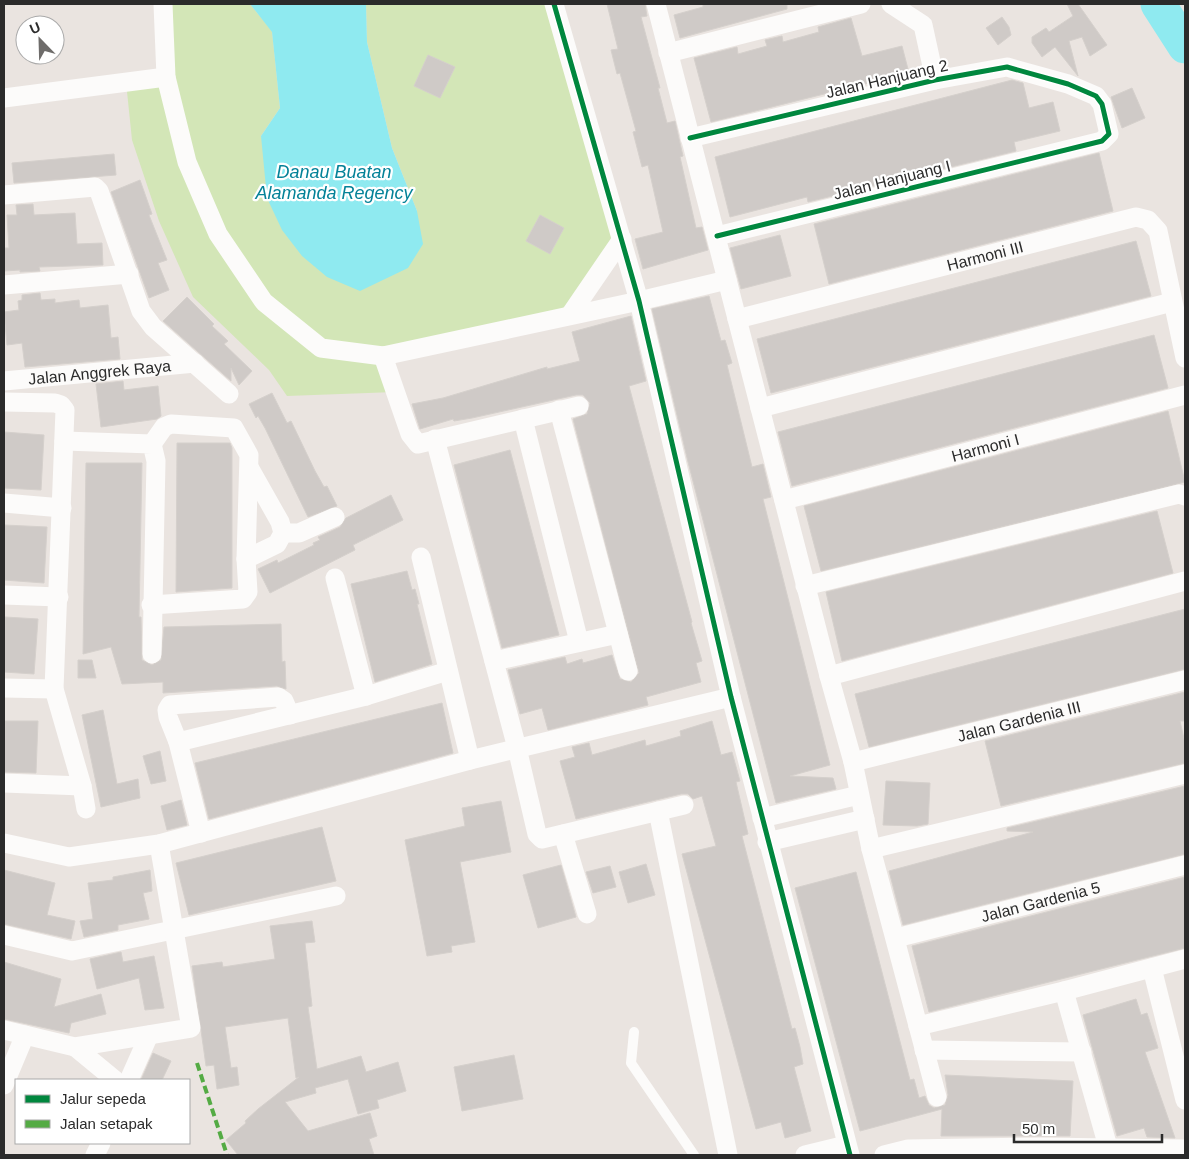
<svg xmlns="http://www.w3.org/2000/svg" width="1189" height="1159" font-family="Arial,sans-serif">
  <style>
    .green { fill: #d3e6b7 }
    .water { fill: #8feaf0 }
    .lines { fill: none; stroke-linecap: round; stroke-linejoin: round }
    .river { stroke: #8feaf0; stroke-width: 35 }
    .building { fill: #cfcac7; stroke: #d5d0cc }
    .service { stroke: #fcfbfa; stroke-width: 10 }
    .minor { stroke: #fcfbfa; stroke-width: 19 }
    .quiet { stroke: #54ab44; stroke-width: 4; stroke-dasharray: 8 4; stroke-linecap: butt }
    .cycleway-casing { stroke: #fff; stroke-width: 8 }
    .cycleway { stroke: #00873e; stroke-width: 5 }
    .labels { text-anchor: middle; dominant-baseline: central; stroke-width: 4.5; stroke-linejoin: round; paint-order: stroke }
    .street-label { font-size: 16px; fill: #2b2b2b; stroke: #fff }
    .water-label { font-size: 18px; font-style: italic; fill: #048298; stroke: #fff }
  </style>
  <rect width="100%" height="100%" fill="#eae4e0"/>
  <!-- green -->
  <path class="green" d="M163,4H250L272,31L280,108L261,136L417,211L392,148L367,42L366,4H554L622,239L570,315L383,356L395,392L287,396L269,370L193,297L159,221L132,140L126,82L166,77Z"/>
  <!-- water -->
  <path class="water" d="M250,4H366L367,42L392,148L417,211L423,244L408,268L360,291L327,277L302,256L282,230L267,198L261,136L280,108L272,32Z"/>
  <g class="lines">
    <!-- river -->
    <path class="river" d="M1158,4L1185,46"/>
  </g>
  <!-- building -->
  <path class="building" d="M607,4H645L647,16L641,17L660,88H658L667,123L675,121L683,156L680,157L696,228L702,227L708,250L643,269L635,239L663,232L648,165L642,167L633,132L636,131L620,73L617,74L611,50L618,49Z
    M703,4H787V9L680,38L674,15L703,7Z
    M1067,4H1078L1107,45L1090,56L1082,37L1069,41L1078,76L1055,47L1042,57L1032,43V37L1046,28L1049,32L1073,16Z
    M1002,17L1009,27L1011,35L998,45L986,28Z
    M851,18L862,56L902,46L909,73L711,122L694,58L737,47L738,54L767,46L765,40L782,36L783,42L819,32L818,27Z
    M428,55L455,67L440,98L414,86Z
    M1012,80L1023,83L1029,108L1053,102L1060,131L1014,142L1016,151L808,202L807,197L730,217L715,157Z
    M1132,88L1145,118L1122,128L1111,97Z
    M1099,153L1113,211L829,284L814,224Z
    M114,154L116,175L14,183L12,163Z
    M140,180L152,214L149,215L167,260L158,263L169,290L149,298L111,192Z
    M33,204L34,215L75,213L77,244L102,243L103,265L39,267L40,271L20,272V270L4,271V248H9L7,215H17L16,205Z
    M540,215L564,228L550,254L526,241Z
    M780,235L791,276L741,289L730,248Z
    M1136,241L1151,296L771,393L757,339Z
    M40,293L41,300L55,299V303L79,300L80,308L108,305L111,338L118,337L120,359L25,367L22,343L7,345L4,312L19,310L18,301L22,300V295Z
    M709,296L721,341L725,340L732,363L727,365L752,467L763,464L771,497L763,499L830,765L790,776L833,778L836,789L776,803L688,462L652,309Z
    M187,297L214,324L212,326L228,341L224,344L252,371L239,385L231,368V381L163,321Z
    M631,316L646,381L629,386L692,622L691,623L702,661L696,663L701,682L646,697L648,705L548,730L542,708L520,714L508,670L565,657L567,664L582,659L583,663L612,655L620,679L631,682L639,673L573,419L587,414L590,403L583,395H576L472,418L454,421L453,419L420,429L412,404L443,398L547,367V369L580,361L572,332Z
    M1154,335L1168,388L792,486L778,432Z
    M123,381L124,390L158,386L161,416L157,419L101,427L96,384Z
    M272,393L287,423L291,421L315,471L324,487L327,486L337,506L308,517L265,428L258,416L256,418L249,404Z
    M1168,411L1185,482L821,571L804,506Z
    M4,432L44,435L41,490L4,488Z
    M177,443H230L232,448V588L176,592Z
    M510,450L559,635L502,648L454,465Z
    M86,463H142L139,617H141L142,660L152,665L161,660L164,627L281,624L282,662L285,661L286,689L277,686L163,693V682L122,684L111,647L83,654Z
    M391,495L403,520L353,545L355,550L270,593L258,569L277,560L278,563L314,545L313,543L320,540L318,537L340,527L346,518Z
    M1157,511L1173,573L842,661L826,592Z
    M4,525L47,527L44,583L4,580Z
    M407,571L412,590L415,589L419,604H417L432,664L375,682L351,584Z
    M1185,609V669L869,747L855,694Z
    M5,617L38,619L34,674L4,672Z
    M78,660H92L96,678H78Z
    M1185,692V721H1180L1185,743V763L1001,806L985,741Z
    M442,703L453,753L209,819L195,763Z
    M103,710L117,784L138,779L140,798L101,807L82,715Z
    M5,721H38L36,773L4,772Z
    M712,721L721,755L732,752L740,781L736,782L748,834L742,836L792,1029L795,1028L800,1047L803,1064L794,1067L811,1131L785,1138L781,1122L756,1129L682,854L716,846L702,796L693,799L688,794H681L576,819L560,761L575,757L572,747L589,743L592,755L645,740L646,746L681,736L680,731Z
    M160,751L166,781L151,784L143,756Z
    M886,781L930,783L928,824L917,826L883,825Z
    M1185,786V854L903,925L889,871L1033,832L1007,831V828Z
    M181,800L187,825L167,830L161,806Z
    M501,801L511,852L460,862L475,942L451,946L452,952L427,956L405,840L465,826L462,808Z
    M322,827L336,881L189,915L176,863Z
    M646,864L655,895L628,903L619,872Z
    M561,865L576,917L538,928L523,875Z
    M610,866L616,887L593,893L586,872Z
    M4,870L55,883L47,915L75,921L71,939L4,924Z
    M150,870L152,891L143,893L149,919L118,925V930L84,937L80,921L93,919L88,883L113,880V877Z
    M856,872L910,1080L914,1079L919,1098L925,1096L929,1105L934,1108L945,1105L948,1095L945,1075L1073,1081L1070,1136H941L942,1109L860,1131L795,888Z
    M1185,877V948L929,1012L912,946Z
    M312,921L315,942L305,943L312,1006L308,1007L317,1069L361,1056L366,1072L398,1062L406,1091L377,1100L379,1108L358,1114L348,1079L315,1088L316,1093L285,1102L308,1131L370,1113L377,1136L369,1139L374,1155H238L226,1140L246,1123L245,1121L258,1109L299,1077L296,1078L288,1018L225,1027L231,1068L237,1067L239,1085L217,1089L214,1065L206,1066L192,966L222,962L223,967L275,959L270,926Z
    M121,952L123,962L154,956L164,1008L145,1010L139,978L97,989L90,959Z
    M4,962L61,979L54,1007L101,994L106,1014L71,1023L69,1033L4,1019Z
    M1136,999L1141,1015L1147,1013L1158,1048L1145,1052L1175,1138L1147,1137L1144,1128L1117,1136L1083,1015Z
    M153,1053L171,1061L162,1080H141Z
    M514,1055L523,1099L462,1111L454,1067Z"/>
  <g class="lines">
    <!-- service -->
    <path class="service" d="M634,1032L631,1063L694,1155"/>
    <!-- minor -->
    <g class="minor">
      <path d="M163,4L166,77L187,162L218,234L264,302L321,348L383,356L639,301L727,280"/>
      <path d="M554,4L639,301L731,697L850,1155"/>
      <path d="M656,4L829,676L853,762L871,849L937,1097"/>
      <path d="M891,4L923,25L935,80"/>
      <path d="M668,53L861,4"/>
      <path d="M4,98L166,77"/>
      <path d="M690,138L935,80L1007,67L1068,84L1096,96L1102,104L1109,134L1102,141L717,236"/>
      <path d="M4,195L95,187L99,191L141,311L153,327L229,394"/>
      <path d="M4,285L129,274"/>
      <path d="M570,315L622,239"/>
      <path id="s1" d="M737,319L1136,217L1148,220L1158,231L1185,358"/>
      <path d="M383,356L410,434L418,444L579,406"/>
      <path id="s2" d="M4,381L195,363"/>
      <path d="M4,402L55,403L61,405L65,410L54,689L82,786"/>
      <path d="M760,408L1172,302"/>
      <path d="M559,410L628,671"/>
      <path d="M523,419L579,642"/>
      <path d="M435,439L517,748L537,834L542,839L684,805"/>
      <path d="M64,441L152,444L156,461L152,654"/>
      <path id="s3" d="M784,500L1185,395"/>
      <path d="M4,503L62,508"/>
      <path d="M283,533H299L335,517"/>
      <path d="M421,557L470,760"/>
      <path d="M246,559L277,544L283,533L280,522L250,469"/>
      <path d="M335,578L366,696"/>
      <path d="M805,586L1179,494L1185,496"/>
      <path d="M4,595L59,597"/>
      <path d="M151,605L243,599L248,592L246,559L249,455L234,428L171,424L164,427L152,444"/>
      <path d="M494,661L618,634"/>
      <path d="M829,676L1185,581"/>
      <path d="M4,688L54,689"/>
      <path d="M178,742L366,696L448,671"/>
      <path id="s4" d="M853,762L1185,680"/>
      <path d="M4,783L82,786L86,809"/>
      <path d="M658,811L728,1155"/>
      <path d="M762,818L859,795"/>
      <path d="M201,833L178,742L168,717L167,710L170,705L278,697L284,701L290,715"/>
      <path d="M563,834L587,914"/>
      <path d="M767,842L865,819"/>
      <path d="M4,843L69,857L159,844L470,760L731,697"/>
      <path d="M871,849L1185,774"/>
      <path d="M4,935L72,951L336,896"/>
      <path id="s5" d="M896,938L1185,865"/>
      <path d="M1152,968L1185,1100"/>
      <path d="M1064,991L1108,1147"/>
      <path d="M918,1026L1064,991L1185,959"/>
      <path d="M4,1030L75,1047L191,1028L159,844"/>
      <path d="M75,1047L115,1080"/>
      <path d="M924,1050L1082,1052"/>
      <path d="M129,1080L149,1035"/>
      <path d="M4,1085L25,1035"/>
      <path d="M95,1155L101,1143"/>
      <path d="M805,1155L846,1145"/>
      <path d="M884,1155L908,1149L1041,1147L1185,1149"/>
    </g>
    <!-- quiet -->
    <path class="quiet" d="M197,1063L227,1155"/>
    <defs>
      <path id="cycleway" d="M554,4L639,301L731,697L850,1155
        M690,138L935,80L1007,67L1068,84L1096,96L1102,104L1109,134L1102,141L717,236"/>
    </defs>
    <!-- cycleway casing -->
    <use href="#cycleway" class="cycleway-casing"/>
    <!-- cycleway -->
    <use href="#cycleway" class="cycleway"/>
  </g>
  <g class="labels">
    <!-- street labels -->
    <g class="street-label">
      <text transform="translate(887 79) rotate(-13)">Jalan Hanjuang 2</text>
      <text transform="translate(892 180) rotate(-14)">Jalan Hanjuang I</text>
      <text stroke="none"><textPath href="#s1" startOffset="256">Harmoni III</textPath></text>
      <text stroke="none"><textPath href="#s2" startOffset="96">Jalan Anggrek Raya</textPath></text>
      <text stroke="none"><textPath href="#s3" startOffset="208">Harmoni I</textPath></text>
      <text stroke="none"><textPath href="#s4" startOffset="171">Jalan Gardenia III</textPath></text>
      <text stroke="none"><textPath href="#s5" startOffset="149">Jalan Gardenia 5</textPath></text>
    </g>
    <!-- water labels -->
    <g class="water-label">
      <text x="334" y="172">Danau Buatan<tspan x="334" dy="21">Alamanda Regency</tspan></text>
    </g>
  </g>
  <!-- border -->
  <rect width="1189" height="1159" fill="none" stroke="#2b2b2b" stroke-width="10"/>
  <!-- legend -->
  <rect x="15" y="1079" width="175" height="65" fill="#ffffff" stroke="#aaaaaa"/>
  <rect x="25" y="1095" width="25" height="8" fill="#00873e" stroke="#aaaaaa"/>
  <text x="60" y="1104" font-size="15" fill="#2b2b2b">Jalur sepeda</text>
  <rect x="25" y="1120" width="25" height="8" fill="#54ab44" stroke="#aaaaaa"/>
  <text x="60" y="1129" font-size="15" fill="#2b2b2b">Jalan setapak</text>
  <!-- north arrow -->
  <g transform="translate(40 40) rotate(337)"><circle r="24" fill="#ffffff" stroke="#aaaaaa"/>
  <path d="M0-4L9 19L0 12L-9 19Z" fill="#6e6c6a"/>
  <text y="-8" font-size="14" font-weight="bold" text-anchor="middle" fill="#2b2b2b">U</text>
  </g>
  <!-- scale -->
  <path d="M1014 1134v8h148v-8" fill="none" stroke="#2b2b2b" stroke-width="2.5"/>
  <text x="1022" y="1134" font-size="15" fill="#2b2b2b" stroke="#ffffff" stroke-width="4" paint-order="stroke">50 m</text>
</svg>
